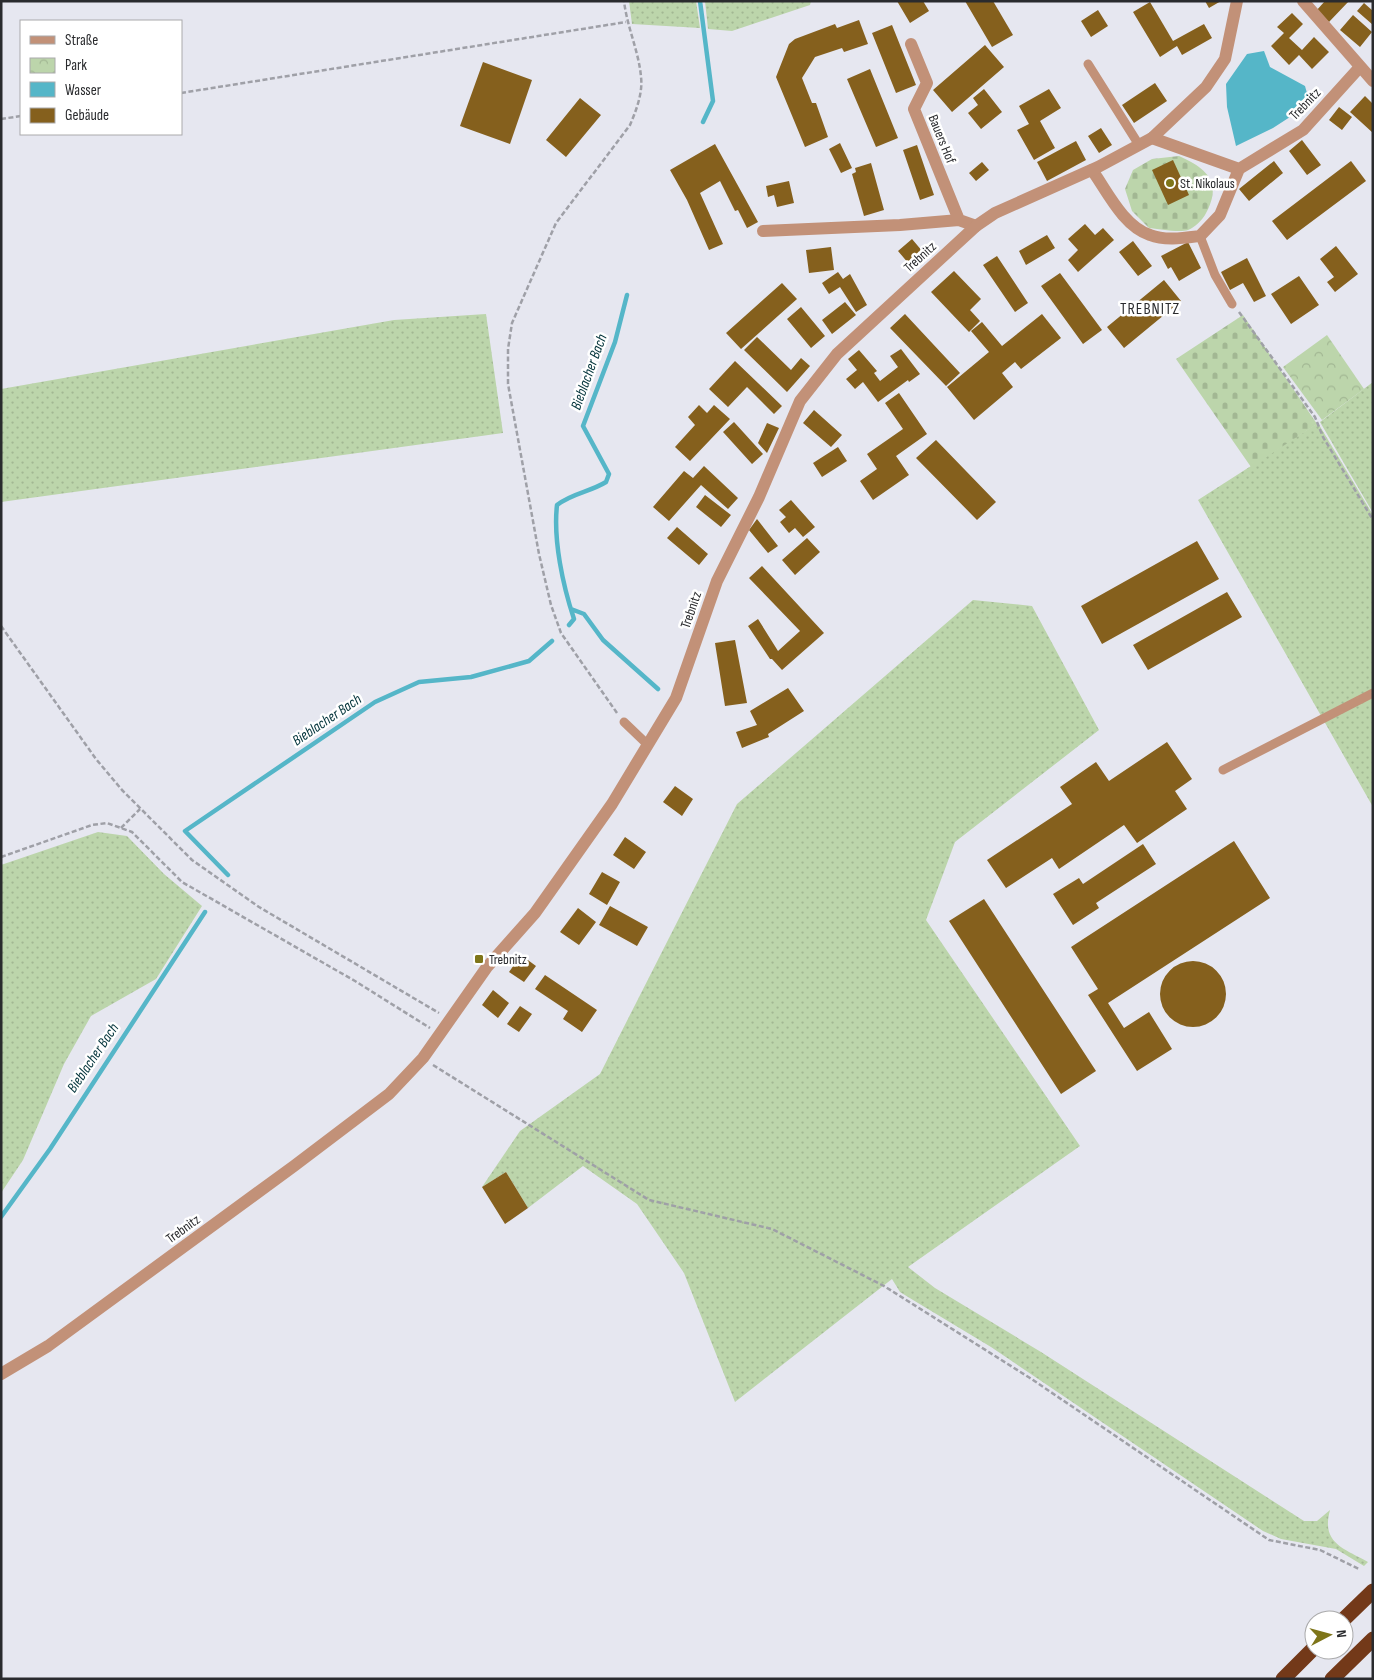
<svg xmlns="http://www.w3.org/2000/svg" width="1374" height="1680" font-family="'Sofia Sans Condensed',sans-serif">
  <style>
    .grass { fill: url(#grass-dots) }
    .cemetery { fill: url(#cemetery-stones) }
    .park { fill: url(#park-crowns) }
    .water { fill: #55b6c8 }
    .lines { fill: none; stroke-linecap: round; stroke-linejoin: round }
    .stream { stroke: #55b6c8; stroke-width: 4.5 }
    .building { fill: #85601d }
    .path { stroke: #9fa0a7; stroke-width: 2.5; stroke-dasharray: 5 2.5; stroke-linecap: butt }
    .service { stroke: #c29178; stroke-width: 9 }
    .minor { stroke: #c29178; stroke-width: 12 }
    .tertiary { stroke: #c29178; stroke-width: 12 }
    .motorway { stroke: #733919; stroke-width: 15 }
    .poi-dot { fill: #7e7519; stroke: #fff; stroke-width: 2 }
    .labels { text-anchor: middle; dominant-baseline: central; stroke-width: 5; stroke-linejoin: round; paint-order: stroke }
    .street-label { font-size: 14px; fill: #2a2b2e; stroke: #fff }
    .poi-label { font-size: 14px; fill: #2a2b2e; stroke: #fff; text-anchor: start }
    .water-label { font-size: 15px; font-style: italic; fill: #013239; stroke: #fff }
    .quarter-label { font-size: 16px; letter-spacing: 1px; fill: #2a2b2e; stroke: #fff }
  </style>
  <defs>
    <pattern id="grass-dots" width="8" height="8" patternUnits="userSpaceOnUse" patternTransform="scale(1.25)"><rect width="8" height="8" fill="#bcd5ab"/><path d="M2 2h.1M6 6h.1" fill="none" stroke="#a2b793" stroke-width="1.8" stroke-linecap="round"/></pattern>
    <pattern id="cemetery-stones" width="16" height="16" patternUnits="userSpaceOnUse" patternTransform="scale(1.25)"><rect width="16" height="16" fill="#bcd5ab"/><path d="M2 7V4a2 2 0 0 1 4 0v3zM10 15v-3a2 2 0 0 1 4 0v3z" fill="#a2b793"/></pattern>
    <pattern id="park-crowns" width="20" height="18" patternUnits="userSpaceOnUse" patternTransform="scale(1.25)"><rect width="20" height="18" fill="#bcd5ab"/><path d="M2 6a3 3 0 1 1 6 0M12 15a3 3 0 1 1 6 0" fill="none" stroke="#a2b793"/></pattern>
  </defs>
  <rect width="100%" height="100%" fill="#e6e7f0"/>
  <!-- grass -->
  <path class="grass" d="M629,1H696L700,28L632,24Z
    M705,1H811L810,5L732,31L708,29Z
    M486,314L503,433L1,502V389L394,320Z
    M1373,382V513L1320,422Z
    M1318,423L1373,515V807L1198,500Z
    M973,600L1032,606L1099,730L955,842L926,920L1080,1146L908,1267L935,1288L1041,1352L1304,1521H1317L1330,1510C1321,1543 1343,1548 1368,1562L1364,1566L1336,1549L1281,1539L1263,1531L991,1347L913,1300L900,1292L892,1279L735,1402L684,1273L637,1204L583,1166L528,1208L506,1172L482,1187L520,1131L600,1074L737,804Z
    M98,832L127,836L164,874L202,906L156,979L91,1016L64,1064L23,1160L1,1193V865Z"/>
  <!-- cemetery -->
  <path class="cemetery" d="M1179,156C1208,169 1223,183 1205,215C1202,220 1194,228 1188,230C1180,233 1158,229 1149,228L1132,211L1125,189L1133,170L1152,159Z
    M1243,315L1317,424L1251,467L1176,359Z"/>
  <!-- park -->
  <path class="park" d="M1327,335L1364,389L1322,420L1283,367Z"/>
  <!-- water -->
  <path class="water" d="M1264,51L1270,67L1305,86L1310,104L1273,128L1236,146L1227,107L1226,84L1247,54Z"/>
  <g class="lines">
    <!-- stream -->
    <path class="stream" d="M700,1L713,101L703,122
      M571,609L584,614L603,640L658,689
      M569,625L574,619C563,586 553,540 557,505C572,493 590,492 606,482L609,474L583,426L615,342L627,295
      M228,875L185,831L375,702L419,682L471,677L529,661L552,641
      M1,1217L50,1149L205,912"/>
  </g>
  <!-- building -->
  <path class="building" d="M897,1H923L929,11L910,23Z
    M965,1H993L1013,35L992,47Z
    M1205,1H1221L1209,8Z
    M1325,1H1349L1329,22L1316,11Z
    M1150,2L1173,41L1204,24L1212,38L1182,55L1177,46L1160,57L1133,12Z
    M1364,3L1373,11V25L1357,11Z
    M1098,10L1108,26L1091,37L1081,21Z
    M1292,13L1303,24L1289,38L1302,50L1314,37L1329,52L1312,69L1299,55L1289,65L1271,46L1284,33L1277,27Z
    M1353,15L1372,32L1360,47L1340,30Z
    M859,20L868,44L844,52L842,48L815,57L802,78L812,103H816L828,137L805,147L776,77L789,44L795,39L835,24L837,28Z
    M892,25L916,85L896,93L872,33Z
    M985,45L1004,67L952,112L933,90Z
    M483,62L532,80L510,144L460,126Z
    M870,69L898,138L876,147L847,79Z
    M1155,83L1167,101L1134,123L1122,105Z
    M984,89L1002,112L981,129L968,113L978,105L973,98Z
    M1049,89L1061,108L1040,121L1055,148L1034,160L1017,130L1029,124L1019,106Z
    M1365,96L1373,104V133L1350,112Z
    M580,98L601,115L566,157L546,140Z
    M1339,107L1352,117L1342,130L1329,120Z
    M1101,128L1112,145L1099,153L1088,136Z
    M1302,140L1321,165L1307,175L1289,151Z
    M1076,141L1086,160L1047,181L1037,162Z
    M840,143L852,168L841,173L829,149Z
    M715,144L758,222L747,228L738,210L735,211L720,181L700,193L723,244L709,250L687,200L670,170Z
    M917,145L934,195L920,200L903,150Z
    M1173,160L1189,195L1168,205L1152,170Z
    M1274,161L1283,173L1249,201L1239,189Z
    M1351,161L1366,181L1287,240L1272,221Z
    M982,162L989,170L976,181L969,173Z
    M871,163L884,210L864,216L852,174L856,172L855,168Z
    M789,181L794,203L777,207L774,195L768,197L766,186Z
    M1085,224L1095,235L1103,228L1114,240L1078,272L1068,260L1078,250L1068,239Z
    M1047,235L1055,248L1026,265L1019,251Z
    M912,239L923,252L909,264L898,251Z
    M1133,241L1152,266L1138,276L1119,252Z
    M1188,242L1201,268L1179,281L1171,267L1168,269L1161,256Z
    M1336,246L1358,274L1335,292L1327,282L1334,277L1320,259Z
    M831,247L834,270L809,273L806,250Z
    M997,256L1028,303L1015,312L983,265Z
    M1247,258L1266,296L1254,302L1243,283L1230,290L1221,272Z
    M954,271L981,299L970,310L980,321L969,332L931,292Z
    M838,272L843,279L850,274L867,305L856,312L840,287L829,294L822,283Z
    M1060,273L1102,330L1083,344L1041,286Z
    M1299,276L1319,305L1291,324L1271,294Z
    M1164,280L1181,301L1124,348L1107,327Z
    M782,283L797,299L741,349L726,333Z
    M845,302L856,315L832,334L822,320Z
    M801,307L825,336L811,348L787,319Z
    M905,314L960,373L946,386L890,328Z
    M1042,314L1061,338L1021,369L1015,362L1002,373L1013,387L974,420L947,387L989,352L971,331L982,322L1002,346Z
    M757,337L791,370L801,358L810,366L787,392L744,350Z
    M901,349L920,374L909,382L908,380L878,402L863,382L855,389L846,379L857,370L848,359L859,350L877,371L874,373L880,381L898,367L890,356Z
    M735,361L782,406L774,414L747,387L728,407L709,389Z
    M899,393L927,434L896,456L909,475L873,500L860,481L877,469L867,454L903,429L885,403Z
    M699,405L707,413L714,405L730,419L690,461L675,447L695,425L688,417Z
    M814,410L842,435L831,447L803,423Z
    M734,422L763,454L752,464L723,432Z
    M767,423L779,428L767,453L758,443Z
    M936,440L996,502L977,520L916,458Z
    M838,447L847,461L822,477L813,463Z
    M704,466L738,498L728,509L701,485L669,521L653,507L684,471L693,478Z
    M705,495L731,515L721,527L696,507Z
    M791,500L815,527L803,537L795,528L789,533L780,522L786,517L779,510Z
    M757,519L778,546L768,553L749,530Z
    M677,527L708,554L699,565L667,538Z
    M807,538L820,552L795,575L782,560Z
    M1197,541L1219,579L1102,644L1081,606Z
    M762,566L824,633L782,670L772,659H770L748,626L758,619L778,651L800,631L749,578Z
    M1227,592L1242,617L1148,670L1133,645Z
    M735,640L747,703L725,706L715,643Z
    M788,688L804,711L768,734L769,737L742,748L736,732L757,725L750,711Z
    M1167,742L1192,779L1175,791L1187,809L1137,843L1124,825L1059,869L1052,858L1006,888L987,860L1072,804L1060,787L1096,762L1109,781Z
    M675,786L693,799L682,816L663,802Z
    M625,837L646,852L634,869L613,855Z
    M1234,841L1270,898L1108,1003L1124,1028L1149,1012L1172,1049L1137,1071L1088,995L1098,989L1071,947Z
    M1143,844L1156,864L1096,903L1099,908L1073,925L1053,894L1079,878L1083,884Z
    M602,872L620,882L607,905L589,894Z
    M984,899L1096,1071L1061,1094L949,921Z
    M610,906L648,927L637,946L599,925Z
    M578,908L596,922L579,945L560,932Z
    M521,955L536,966L524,982L509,972Z
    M1160 994a33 33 0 1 1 66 0a33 33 0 1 1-66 0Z
    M545,975L597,1010L582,1032L563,1019L568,1011L535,989Z
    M493,990L509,1003L498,1018L482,1005Z
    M520,1006L532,1014L519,1032L507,1024Z
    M506,1172L528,1208L505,1224L482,1187Z"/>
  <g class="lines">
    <!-- path -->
    <path class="path" d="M181,93L626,22
      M1,119L21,116
      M1239,312L1315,417L1323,437L1373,520
      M1,626L96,759L122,790L192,860L259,907L439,1013
      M617,713L561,633L551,605L539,554L508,384V349L512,323L556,223L630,125C636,111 643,93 641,77C639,52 627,27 624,1
      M121,828L140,809
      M1,857L92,825L107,823L132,832L182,882L355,981L430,1028
      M433,1065L649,1200L772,1229L884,1286L1030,1378L1269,1540L1320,1550L1359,1569"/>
    <!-- service -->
    <path class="service" d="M1088,64L1139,145
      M1200,236L1215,275L1232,304
      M624,722L648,745
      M1223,770L1373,693"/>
    <!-- minor -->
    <path class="minor" d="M911,44L927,83L914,109L959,220
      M1152,138L1239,169L1303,130L1359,68
      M1092,170C1107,191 1123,226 1150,235C1165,241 1184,238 1200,236L1220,215L1239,169
      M763,231L900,225L959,220L976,226"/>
    <!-- tertiary -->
    <path class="tertiary" d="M1303,1L1373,81
      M1,1374L48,1346L294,1166L389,1094L423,1058L487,967L535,913L612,804L676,698L717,581L759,497L800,401L837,354L976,226L995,213L1098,167L1152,138L1206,87L1225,59L1237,1"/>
    <!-- motorway -->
    <path class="motorway" d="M1343,1620L1373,1591
      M1283,1679L1314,1648
      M1332,1679L1373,1639"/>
  </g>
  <!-- markers -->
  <g class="poi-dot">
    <circle cx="1170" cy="183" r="5"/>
    <rect x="474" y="954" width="10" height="10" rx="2.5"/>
  </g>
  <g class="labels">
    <!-- street labels -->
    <g class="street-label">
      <text transform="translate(1305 104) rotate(-46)">Trebnitz</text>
      <text transform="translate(942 139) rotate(68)">Bauers Hof</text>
      <text transform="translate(920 257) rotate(-42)">Trebnitz</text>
      <text transform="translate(691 610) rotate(-71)">Trebnitz</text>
      <text transform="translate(183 1229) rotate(-36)">Trebnitz</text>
    </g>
    <!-- poi labels -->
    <g class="poi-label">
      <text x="1180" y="183">St. Nikolaus</text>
      <text x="489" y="959">Trebnitz</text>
    </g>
    <!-- water labels -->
    <g class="water-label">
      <text transform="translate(589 372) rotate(-70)">Bieblacher Bach</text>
      <text transform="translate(327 720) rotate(-34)">Bieblacher Bach</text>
      <text transform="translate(93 1058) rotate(-56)">Bieblacher Bach</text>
    </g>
    <!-- quarter labels -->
    <g class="quarter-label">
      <text x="1150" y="309">TREBNITZ</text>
    </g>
  </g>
  <!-- border -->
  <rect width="1374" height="1680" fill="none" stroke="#2a2b2e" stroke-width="5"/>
  <!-- legend -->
  <rect x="20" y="20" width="162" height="115" fill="#ffffff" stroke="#aaaaab"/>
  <rect x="30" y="36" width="25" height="8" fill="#c29178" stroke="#aaaaab"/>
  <text x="65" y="45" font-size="15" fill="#2a2b2e">Straße</text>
  <rect x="30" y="58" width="25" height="15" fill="url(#park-crowns)" stroke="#aaaaab"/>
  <text x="65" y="70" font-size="15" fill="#2a2b2e">Park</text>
  <rect x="30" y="82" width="25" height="15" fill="#55b6c8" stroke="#aaaaab"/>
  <text x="65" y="95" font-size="15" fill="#2a2b2e">Wasser</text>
  <rect x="30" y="108" width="25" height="15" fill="#85601d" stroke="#aaaaab"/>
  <text x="65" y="120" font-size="15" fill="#2a2b2e">Gebäude</text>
  <!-- north arrow -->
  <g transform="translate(1329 1635) rotate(84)"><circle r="24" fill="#ffffff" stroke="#aaaaab"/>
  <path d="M0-4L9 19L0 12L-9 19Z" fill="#7e7519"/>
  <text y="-8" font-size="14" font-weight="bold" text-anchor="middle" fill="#2a2b2e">N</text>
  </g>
</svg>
